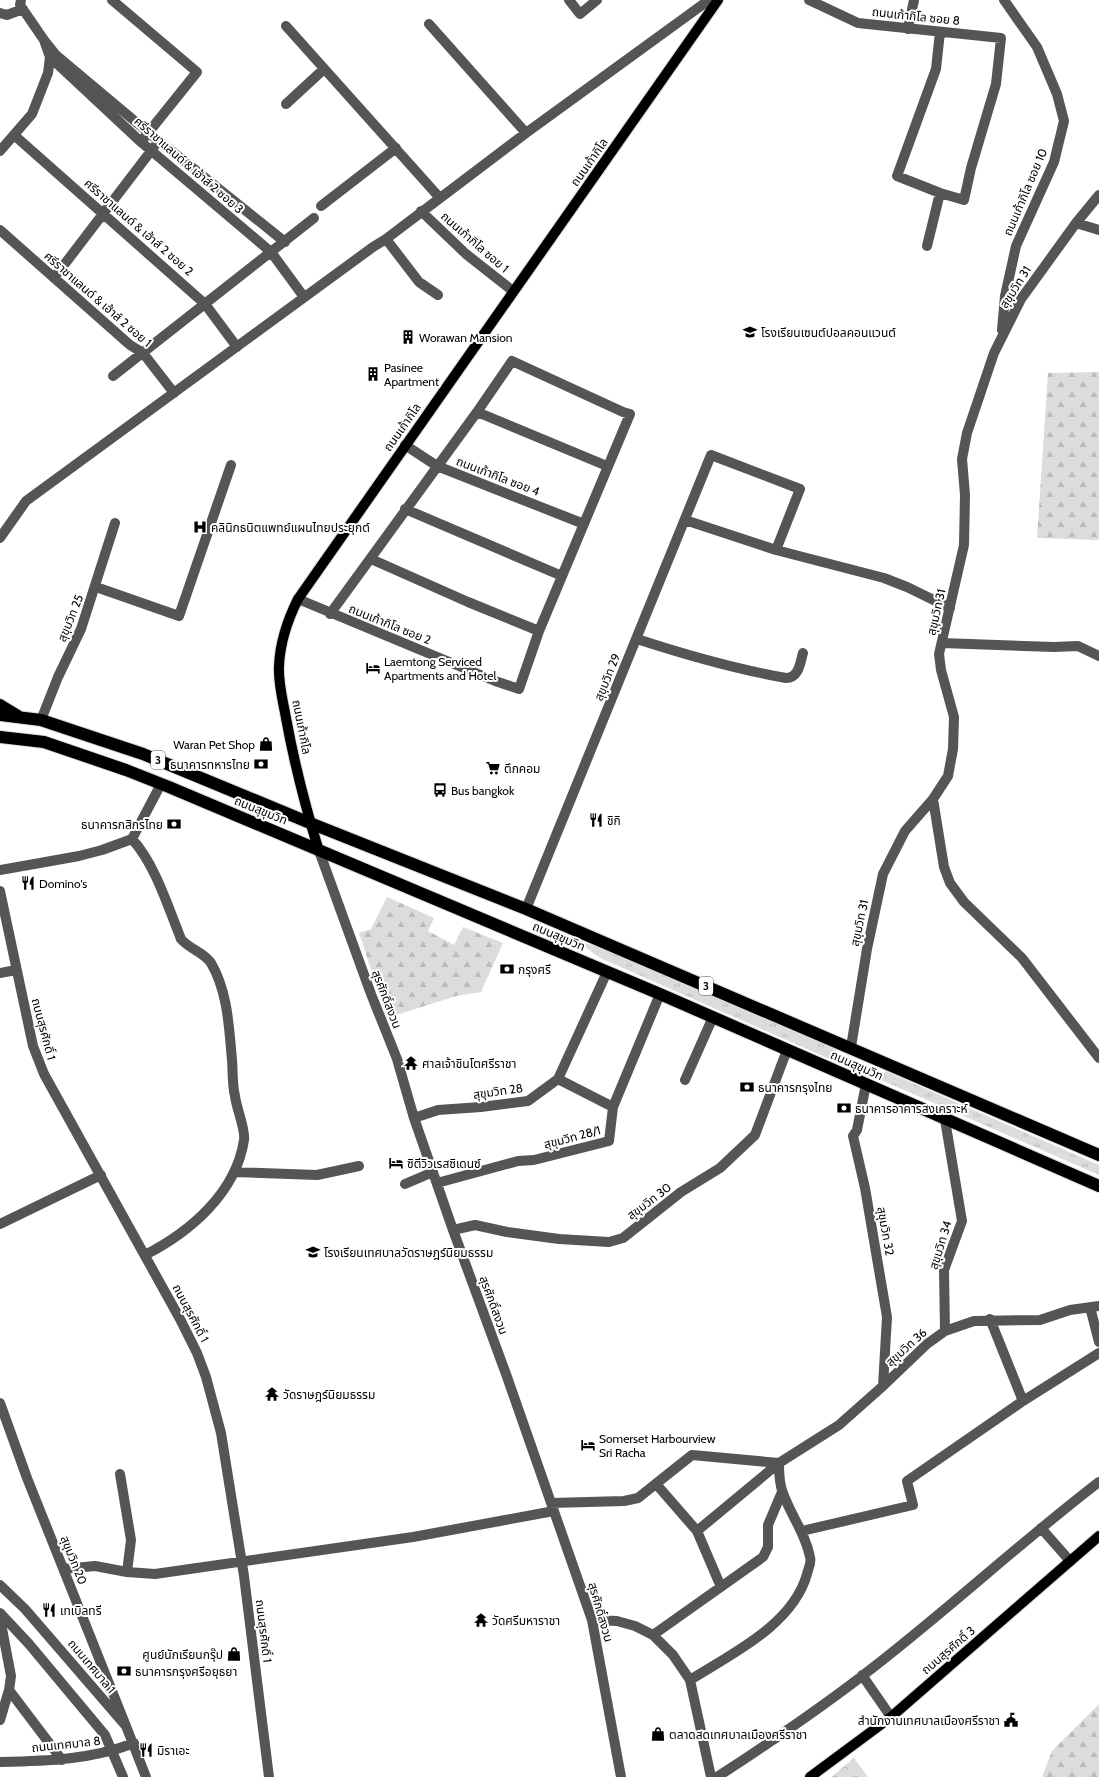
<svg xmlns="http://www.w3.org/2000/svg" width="1099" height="1777" font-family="Cabin,'Noto Sans Thai',sans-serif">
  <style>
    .grass { fill: url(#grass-tufts) }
    .forest { fill: url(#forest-firs) }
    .park { fill: url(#park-crowns) }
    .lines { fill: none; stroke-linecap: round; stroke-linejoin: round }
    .major-casing { stroke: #dbdbdb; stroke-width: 12 }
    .highway-casing { stroke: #dbdbdb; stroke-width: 14 }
    .minor { stroke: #555; stroke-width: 10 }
    .major { stroke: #000; stroke-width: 10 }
    .highway { stroke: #000; stroke-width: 12 }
    .labels { text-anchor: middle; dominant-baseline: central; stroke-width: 4; stroke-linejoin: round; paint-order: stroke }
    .shield { fill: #fff; stroke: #4c4c4c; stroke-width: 1 }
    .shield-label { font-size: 11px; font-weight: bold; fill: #000 }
    .street-label { font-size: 12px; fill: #000; stroke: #fff }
    .poi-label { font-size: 12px; fill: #000; stroke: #fff; text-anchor: start }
  </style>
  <defs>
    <pattern id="grass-tufts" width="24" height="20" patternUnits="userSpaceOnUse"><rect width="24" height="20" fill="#dcdcdc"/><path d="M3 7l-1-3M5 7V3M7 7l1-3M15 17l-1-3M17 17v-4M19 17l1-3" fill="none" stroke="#bbb"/></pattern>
    <pattern id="forest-firs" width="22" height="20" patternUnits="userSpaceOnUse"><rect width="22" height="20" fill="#dcdcdc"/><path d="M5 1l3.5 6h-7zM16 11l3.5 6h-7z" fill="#bbb"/></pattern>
    <pattern id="park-crowns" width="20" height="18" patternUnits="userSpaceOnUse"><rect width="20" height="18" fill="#dcdcdc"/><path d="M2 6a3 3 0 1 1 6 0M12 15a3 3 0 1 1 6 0" fill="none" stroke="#bbb"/></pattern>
  </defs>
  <rect width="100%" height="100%" fill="#fff"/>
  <!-- grass -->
  <path class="grass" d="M577,941L602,948L836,1049L832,1060L600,958Z
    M885,1071L1099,1165V1175L881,1080Z"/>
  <!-- forest -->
  <path class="forest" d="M1099,372V540L1037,538L1048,373Z
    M387,897L434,918L428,931L454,945L463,927L503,943L481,992L456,996L387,1018L359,933L371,929Z
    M1099,1704V1777H1042L1052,1751Z"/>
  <!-- park -->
  <path class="park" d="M854,1758L868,1777H831Z"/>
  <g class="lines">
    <defs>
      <path id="major" d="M318,848C305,805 294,762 286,718C283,701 278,683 279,666C280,642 287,621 298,599L718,0
        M810,1777L891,1717L1099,1536"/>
      <path id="highway" d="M0,705L18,716
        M0,715L41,720L143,754L310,823L526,909L1099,1155
        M0,737L44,742L126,770L169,787L660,994L1099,1186"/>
    </defs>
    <!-- major casing -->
    <use href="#major" class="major-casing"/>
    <!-- highway casing -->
    <use href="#highway" class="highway-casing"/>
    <!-- minor -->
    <path class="minor" d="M112,0L197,72L144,138
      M569,0L580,14L597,0
      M809,0L858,23L1001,38L996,84L971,168L964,200L940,193L897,176L936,69L940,32
      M0,13L7,15L23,9
      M429,24L526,133
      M286,26L439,197
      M908,29L914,0
      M44,40L56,55L149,133L285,242
      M50,57L141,142L271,252L304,297
      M286,104L324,69
      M14,135L205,304L237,347
      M0,151L32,114L48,73L50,57L44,40L20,5L21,0
      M321,206L396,148
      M421,211L466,254L513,291
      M1076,223L1099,230
      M0,230L130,345L143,353L174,393
      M386,239L419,282L438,295
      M927,246L940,193
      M54,278L154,147
      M1002,330L1005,296L1016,246L1054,162L1064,121L1057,94L1037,47L1004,0
      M113,376L314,218
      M477,412L607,466
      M405,445L437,466L584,524
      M405,509L562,576
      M685,520L776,550L884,578L907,587L950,608
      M0,538L26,501L373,247L386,239L526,133L709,0
      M371,559L468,602L539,631
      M96,587L179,616L231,465
      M298,599L495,681L519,689L539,631L630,414L623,412L512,361L477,412L330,614
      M637,639C686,655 735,669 786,678C799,678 800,663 803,653
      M942,643L1054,647L1078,646L1099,656
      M41,720L58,677L81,629L115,523
      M933,799L944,867L950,883L964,902L1022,958L1099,1058
      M132,839L161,784
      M318,848L371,994L397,1059L414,1118L453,1230L506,1374L592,1620L621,1777
      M0,870L79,856L102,850L132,839C155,864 168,907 181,939C189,949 204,952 211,963C228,992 229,1028 232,1060C233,1072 232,1084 235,1096C236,1107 246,1131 244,1140C236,1193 190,1232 145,1255
      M0,891L33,1046L44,1074L180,1319L197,1353L206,1377L221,1433L244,1576L269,1777
      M526,909L711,455L800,489L776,550
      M0,973L16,970
      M851,1047L867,949L883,874L905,831L933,799L948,776L953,749L954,717L941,670L939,654L964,545L965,495L962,459L967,433L994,353L1021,299L1076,223L1099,195
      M558,1079L613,1107
      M685,1080L713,1017
      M866,1084L857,1130L853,1136L865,1188L887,1317L883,1386
      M414,1118L438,1110L481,1107L528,1101L558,1079L607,972
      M234,1172L317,1175L359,1166
      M437,1183L518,1161L534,1160L609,1141L613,1107L660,994
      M405,1184L433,1172
      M0,1224L101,1175
      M453,1230L475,1225L507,1232L559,1239L609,1242L623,1238L681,1192L720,1168L755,1135L787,1050
      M1090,1307L1099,1342
      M990,1319L1023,1401
      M945,1331L944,1270L962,1221L945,1120
      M0,1403L27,1478L126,1726
      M120,1474L131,1540L127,1572
      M657,1485L697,1531L721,1587
      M551,1503L624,1501L638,1498L692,1455L779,1463
      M1041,1528L1070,1561
      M697,1531L779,1463L839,1425L883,1386L927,1344L945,1331L974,1321L1040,1320L1070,1310L1099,1306
      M802,1531L913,1505L907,1481L1023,1401L1099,1353
      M64,1569L95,1566L127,1572L155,1574L413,1537L554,1511
      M0,1585L25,1609L126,1726L146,1777
      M0,1613L29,1644L105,1735L123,1777
      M0,1618L11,1676L9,1690L0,1720
      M592,1620L617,1621L635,1626L653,1635L673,1655L690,1680L711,1777
      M653,1635L763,1557L768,1547V1525L782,1492
      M862,1675L891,1717
      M690,1680C731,1654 793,1625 807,1574C808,1569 812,1562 810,1557C805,1532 791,1516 783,1493C779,1484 779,1473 779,1463
      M9,1690L62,1760
      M0,1762C45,1761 91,1760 134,1743
      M717,1777C771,1742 824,1706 875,1666C951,1607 1022,1541 1099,1482"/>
    <!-- major -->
    <use href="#major" class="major"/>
    <!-- highway -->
    <use href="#highway" class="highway"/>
  </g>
  <!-- icons -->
  <defs>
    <symbol id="school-bare" viewBox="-9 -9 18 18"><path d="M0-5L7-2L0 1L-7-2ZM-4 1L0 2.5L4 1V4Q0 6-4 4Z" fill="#000" stroke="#fff" stroke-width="2.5" paint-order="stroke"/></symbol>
    <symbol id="building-bare" viewBox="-9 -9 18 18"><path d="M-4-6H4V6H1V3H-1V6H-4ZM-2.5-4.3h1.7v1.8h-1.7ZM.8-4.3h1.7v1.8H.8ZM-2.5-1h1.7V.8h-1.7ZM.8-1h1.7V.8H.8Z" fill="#000" stroke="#fff" stroke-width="2.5" paint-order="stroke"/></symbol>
    <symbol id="hospital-bare" viewBox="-9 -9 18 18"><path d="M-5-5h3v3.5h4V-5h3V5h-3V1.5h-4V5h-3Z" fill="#000" stroke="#fff" stroke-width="2.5" paint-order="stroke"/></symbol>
    <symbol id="hotel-bare" viewBox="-9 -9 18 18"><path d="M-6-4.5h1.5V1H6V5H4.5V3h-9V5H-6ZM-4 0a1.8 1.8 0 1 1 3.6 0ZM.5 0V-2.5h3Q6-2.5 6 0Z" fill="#000" stroke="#fff" stroke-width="2.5" paint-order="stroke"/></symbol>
    <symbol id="shop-bare" viewBox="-9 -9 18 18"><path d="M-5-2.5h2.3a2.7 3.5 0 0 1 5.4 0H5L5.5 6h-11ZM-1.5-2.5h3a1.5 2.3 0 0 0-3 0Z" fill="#000" stroke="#fff" stroke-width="2.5" paint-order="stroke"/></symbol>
    <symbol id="bank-bare" viewBox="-9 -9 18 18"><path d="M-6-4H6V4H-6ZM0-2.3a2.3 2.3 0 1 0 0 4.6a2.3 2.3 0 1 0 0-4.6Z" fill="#000" stroke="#fff" stroke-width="2.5" paint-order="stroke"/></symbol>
    <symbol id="supermarket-bare" viewBox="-9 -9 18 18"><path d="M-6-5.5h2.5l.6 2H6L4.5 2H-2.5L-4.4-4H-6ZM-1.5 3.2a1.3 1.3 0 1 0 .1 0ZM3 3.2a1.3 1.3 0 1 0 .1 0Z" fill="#000" stroke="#fff" stroke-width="2.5" paint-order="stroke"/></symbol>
    <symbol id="bus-bare" viewBox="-9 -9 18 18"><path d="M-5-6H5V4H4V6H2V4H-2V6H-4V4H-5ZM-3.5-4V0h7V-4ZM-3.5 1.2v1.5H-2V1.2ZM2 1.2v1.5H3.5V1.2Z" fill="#000" stroke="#fff" stroke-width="2.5" paint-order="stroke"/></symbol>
    <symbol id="restaurant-bare" viewBox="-9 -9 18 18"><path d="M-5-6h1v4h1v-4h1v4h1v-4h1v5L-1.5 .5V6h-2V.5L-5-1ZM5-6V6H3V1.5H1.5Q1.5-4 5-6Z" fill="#000" stroke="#fff" stroke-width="2.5" paint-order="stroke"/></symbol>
    <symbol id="temple-bare" viewBox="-9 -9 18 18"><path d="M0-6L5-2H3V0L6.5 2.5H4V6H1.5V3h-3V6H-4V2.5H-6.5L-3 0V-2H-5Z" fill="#000" stroke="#fff" stroke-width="2.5" paint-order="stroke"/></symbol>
    <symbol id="civic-bare" viewBox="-9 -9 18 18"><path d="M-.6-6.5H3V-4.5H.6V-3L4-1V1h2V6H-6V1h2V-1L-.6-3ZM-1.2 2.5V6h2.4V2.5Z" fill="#000" stroke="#fff" stroke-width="2.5" paint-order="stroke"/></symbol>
  </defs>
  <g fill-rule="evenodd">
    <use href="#school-bare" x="740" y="322" width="20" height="20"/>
    <use href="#building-bare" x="398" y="327" width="20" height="20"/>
    <use href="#building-bare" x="363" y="364" width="20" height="20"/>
    <use href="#hospital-bare" x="190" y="517" width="20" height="20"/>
    <use href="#hotel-bare" x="363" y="658" width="20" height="20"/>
    <use href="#shop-bare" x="256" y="734" width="20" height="20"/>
    <use href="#bank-bare" x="251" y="754" width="20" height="20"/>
    <use href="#supermarket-bare" x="483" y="758" width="20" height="20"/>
    <use href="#bus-bare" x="430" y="780" width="20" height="20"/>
    <use href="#restaurant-bare" x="586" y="810" width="20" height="20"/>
    <use href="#bank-bare" x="164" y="814" width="20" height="20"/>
    <use href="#restaurant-bare" x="18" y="873" width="20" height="20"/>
    <use href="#bank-bare" x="497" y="959" width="20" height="20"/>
    <use href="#temple-bare" x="401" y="1053" width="20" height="20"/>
    <use href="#bank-bare" x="737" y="1077" width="20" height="20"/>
    <use href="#bank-bare" x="834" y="1098" width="20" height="20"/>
    <use href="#hotel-bare" x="386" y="1153" width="20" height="20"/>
    <use href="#school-bare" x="303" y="1242" width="20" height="20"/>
    <use href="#temple-bare" x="262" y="1384" width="20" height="20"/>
    <use href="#hotel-bare" x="578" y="1435" width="20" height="20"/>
    <use href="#restaurant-bare" x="39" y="1600" width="20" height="20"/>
    <use href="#temple-bare" x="471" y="1610" width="20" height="20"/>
    <use href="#shop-bare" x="224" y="1644" width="20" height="20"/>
    <use href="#bank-bare" x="114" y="1661" width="20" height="20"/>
    <use href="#civic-bare" x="1001" y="1710" width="20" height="20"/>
    <use href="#shop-bare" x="648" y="1724" width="20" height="20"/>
    <use href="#restaurant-bare" x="136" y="1740" width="20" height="20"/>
  </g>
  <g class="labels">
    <!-- shield labels -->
    <g class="shield">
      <rect x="151" y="751" width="14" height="18" rx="3"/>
      <rect x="699" y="977" width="14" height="18" rx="3"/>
    </g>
    <g class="shield-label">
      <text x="158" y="760">3</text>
      <text x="706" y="986">3</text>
    </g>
    <!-- street labels -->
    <g class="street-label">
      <text transform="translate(916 16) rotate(6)">ถนนเก้ากิโล ซอย 8</text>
      <text transform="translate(589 162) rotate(-55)">ถนนเก้ากิโล</text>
      <text transform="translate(189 165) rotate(41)">ศรีราชาแลนด์ &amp; เฮ้าส์ 2 ซอย 3</text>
      <text transform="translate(1025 192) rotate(-67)">ถนนเก้ากิโล ซอย 10</text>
      <text transform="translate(139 227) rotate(41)">ศรีราชาแลนด์ &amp; เฮ้าส์ 2 ซอย 2</text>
      <text transform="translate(475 242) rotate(41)">ถนนเก้ากิโล ซอย 1</text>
      <text transform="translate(1015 287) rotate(-58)">สุขุมวิท 31</text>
      <text transform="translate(98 299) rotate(41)">ศรีราชาแลนด์ &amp; เฮ้าส์ 2 ซอย 1</text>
      <text transform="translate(402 427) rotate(-55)">ถนนเก้ากิโล</text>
      <text transform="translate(498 476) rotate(21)">ถนนเก้ากิโล ซอย 4</text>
      <text transform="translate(936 612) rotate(-77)">สุขุมวิท 31</text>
      <text transform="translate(70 618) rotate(-68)">สุขุมวิท 25</text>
      <text transform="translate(390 624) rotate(22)">ถนนเก้ากิโล ซอย 2</text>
      <text transform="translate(607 677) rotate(-68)">สุขุมวิท 29</text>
      <text transform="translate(302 727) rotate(79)">ถนนเก้ากิโล</text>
      <text transform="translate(261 810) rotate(22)">ถนนสุขุมวิท</text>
      <text transform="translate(859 923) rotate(-78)">สุขุมวิท 31</text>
      <text transform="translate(559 936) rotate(23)">ถนนสุขุมวิท</text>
      <text transform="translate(387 999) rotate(69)">สุรศักดิ์สงวน</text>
      <text transform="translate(44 1029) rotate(75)">ถนนสุรศักดิ์ 1</text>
      <text transform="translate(857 1065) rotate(24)">ถนนสุขุมวิท</text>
      <text transform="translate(498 1091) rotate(-8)">สุขุมวิท 28</text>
      <text transform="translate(572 1137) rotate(-15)">สุขุมวิท 28/1</text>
      <text transform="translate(649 1201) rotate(-37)">สุขุมวิท 30</text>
      <text transform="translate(886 1231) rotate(80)">สุขุมวิท 32</text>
      <text transform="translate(940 1245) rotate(-73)">สุขุมวิท 34</text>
      <text transform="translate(494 1305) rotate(70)">สุรศักดิ์สงวน</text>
      <text transform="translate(191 1313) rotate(62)">ถนนสุรศักดิ์ 1</text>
      <text transform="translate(906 1347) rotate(-42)">สุขุมวิท 36</text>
      <text transform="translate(74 1560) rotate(68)">สุขุมวิท 20</text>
      <text transform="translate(601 1612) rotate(74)">สุรศักดิ์สงวน</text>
      <text transform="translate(264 1631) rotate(83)">ถนนสุรศักดิ์ 1</text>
      <text transform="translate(948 1650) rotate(-41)">ถนนสุรศักดิ์ 3</text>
      <text transform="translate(92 1666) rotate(50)">ถนนเทศบาล 1</text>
      <text transform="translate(66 1744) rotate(-6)">ถนนเทศบาล 8</text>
    </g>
    <!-- poi labels -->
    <g class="poi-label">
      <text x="761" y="332">โรงเรียนเซนต์ปอลคอนแวนต์</text>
      <text x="419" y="337">Worawan Mansion</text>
      <text x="384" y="367">Pasinee<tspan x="384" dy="14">Apartment</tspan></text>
      <text x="211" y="527">คลินิกธนิตแพทย์แผนไทยประยุกต์</text>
      <text x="384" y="661">Laemtong Serviced<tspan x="384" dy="14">Apartments and Hotel</tspan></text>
      <text x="255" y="744" text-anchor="end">Waran Pet Shop</text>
      <text x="250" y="764" text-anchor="end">ธนาคารทหารไทย</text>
      <text x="504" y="768">ตึกคอม</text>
      <text x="451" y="790">Bus bangkok</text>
      <text x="607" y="820">ชิกิ</text>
      <text x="163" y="824" text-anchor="end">ธนาคารกสิกรไทย</text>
      <text x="39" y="883">Domino's</text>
      <text x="518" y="969">กรุงศรี</text>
      <text x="422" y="1063">ศาลเจ้าชินโตศรีราชา</text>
      <text x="758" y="1087">ธนาคารกรุงไทย</text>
      <text x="855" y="1108">ธนาคารอาคารสงเคราะห์</text>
      <text x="407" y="1163">ซิตีวิวเรสซิเดนซ์</text>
      <text x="324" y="1252">โรงเรียนเทศบาลวัดราษฎร์นิยมธรรม</text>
      <text x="283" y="1394">วัดราษฎร์นิยมธรรม</text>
      <text x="599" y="1438">Somerset Harbourview<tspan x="599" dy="14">Sri Racha</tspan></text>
      <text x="60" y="1610">เทเบิลทรี</text>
      <text x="492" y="1620">วัดศรีมหาราชา</text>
      <text x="223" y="1654" text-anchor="end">ศูนย์นักเรียนกรุ๊ป</text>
      <text x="135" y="1671">ธนาคารกรุงศรีอยุธยา</text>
      <text x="1000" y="1720" text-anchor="end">สำนักงานเทศบาลเมืองศรีราชา</text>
      <text x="669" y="1734">ตลาดสดเทศบาลเมืองศรีราชา</text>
      <text x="157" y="1750">มิราเอะ</text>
    </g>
  </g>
</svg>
